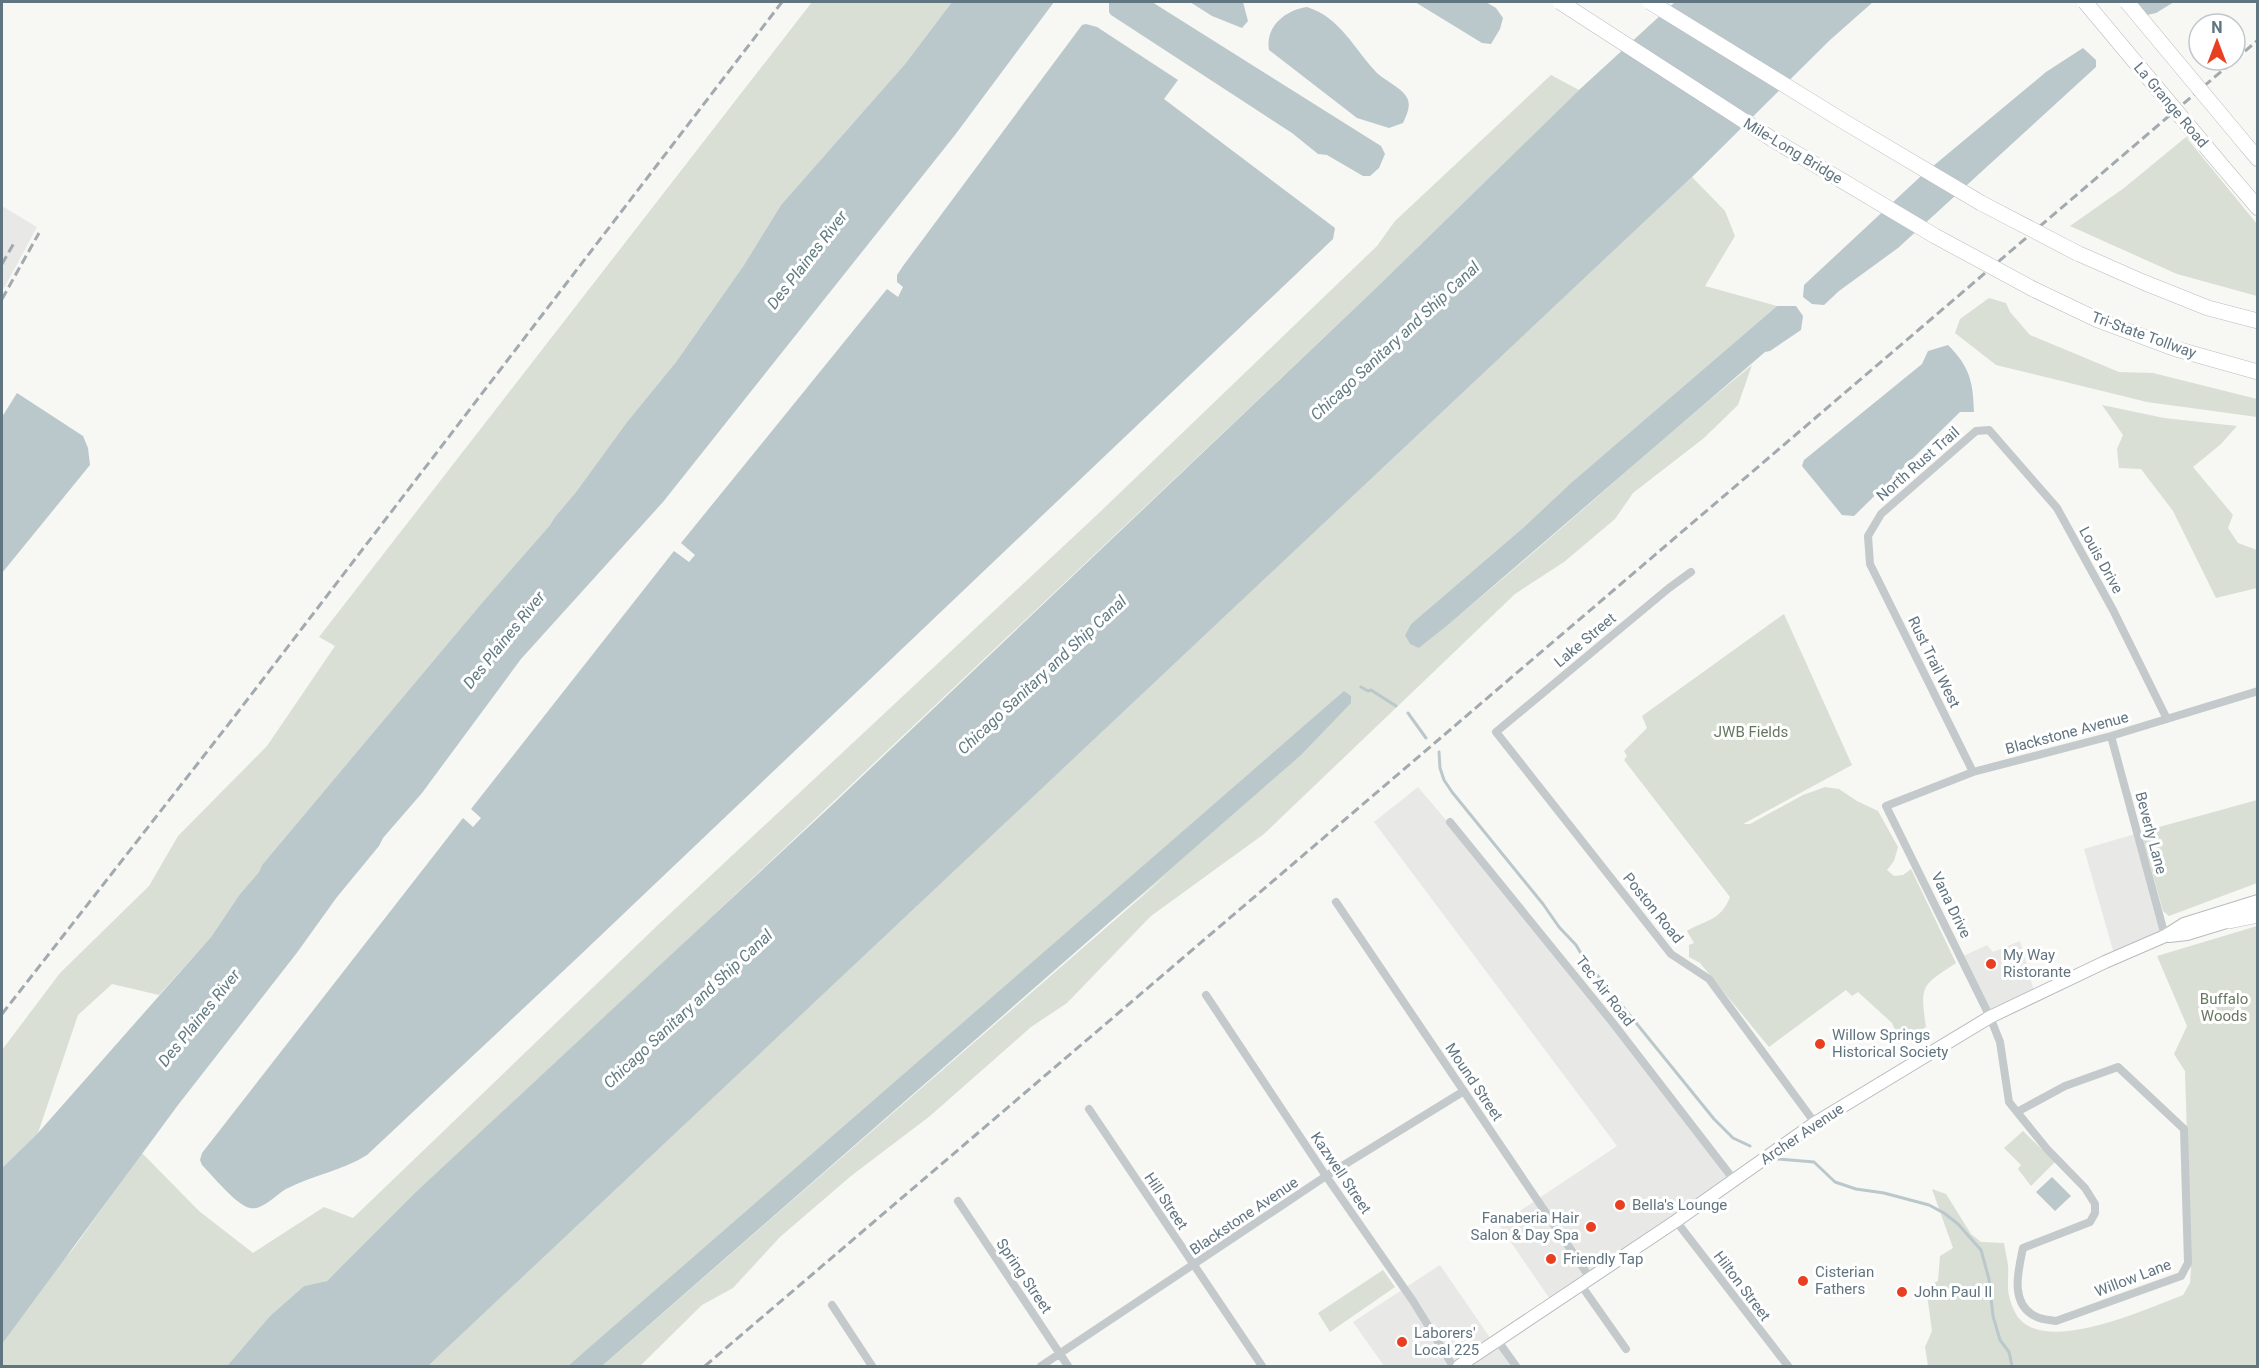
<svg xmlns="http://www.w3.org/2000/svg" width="2259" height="1368" font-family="Roboto,sans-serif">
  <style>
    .built { fill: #e8e8e7 }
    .green { fill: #d9dfd4 }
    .water { fill: #bbc8cb }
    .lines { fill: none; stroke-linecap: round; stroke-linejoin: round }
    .stream { stroke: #bbc8cb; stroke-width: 3 }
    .primary-casing { stroke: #b7bcbf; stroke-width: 14 }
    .highway-casing { stroke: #b9bcbf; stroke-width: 16 }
    .street { stroke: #c4c9cb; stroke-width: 8 }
    .primary { stroke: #fff; stroke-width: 12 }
    .highway { stroke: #fff; stroke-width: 15 }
    .rail { stroke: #a2aaaf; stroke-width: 3; stroke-dasharray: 9 4.5; stroke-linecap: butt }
    .highway-bridge-casing { stroke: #b9bcbf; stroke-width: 16; stroke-linecap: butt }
    .highway-bridge { stroke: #fff; stroke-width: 15 }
    .poi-dot { fill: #e93f21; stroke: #fff; stroke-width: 2 }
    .labels { text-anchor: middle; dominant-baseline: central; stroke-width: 6; stroke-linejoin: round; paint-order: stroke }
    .street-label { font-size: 15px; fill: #617580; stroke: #fff }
    .park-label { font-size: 15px; fill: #667860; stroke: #fff }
    .poi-label { font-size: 15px; fill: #617580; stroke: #fff; text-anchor: start }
    .water-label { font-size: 16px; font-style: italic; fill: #607b82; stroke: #fff }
  </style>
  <rect width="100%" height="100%" fill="#f7f7f4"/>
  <!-- built -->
  <path class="built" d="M2,206L37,227L2,292Z
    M1418,787L1469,847L1733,1178L1552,1302L1499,1225L1617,1146L1374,822Z
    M2135,834L2162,935L2114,954L2084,849Z
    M2020,941L2034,991L1989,1015L1961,957L1987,945L1993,952Z
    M1440,1265L1493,1342L1499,1345L1513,1366H1384L1353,1322Z"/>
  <!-- green -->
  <path class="green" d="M812,2H952L905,64L781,205L744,265L676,362L627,422L576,492L555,517L550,525L481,604L262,865L259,872L240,894L211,937L159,995L112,984L78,1015L38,1133L2,1168V1050L60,973L149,886L178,836L267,746L335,646L319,637Z
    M1551,75L1579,90L1377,287L327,1281L304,1286L270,1316L227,1366H2V1344L6,1336L43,1288L53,1272L73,1249L142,1153L199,1211L253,1253L324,1207L353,1218L660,923L1100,512L1377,246L1395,221Z
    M2186,137L2257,224V296L2177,274L2070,226L2124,188Z
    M1692,177L1725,211L1735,236L1705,286L1777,306L1572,482L1524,527L1411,624L1405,635L1419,648C1533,557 1639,457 1752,365L1738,405L1704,438L1633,493L1615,519L1564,562L1515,594L1264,834L1151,916L1067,1003L1031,1027L930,1116L851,1176L780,1237L733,1288L702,1305L640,1366H602L1170,872L568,1366H428Z
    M1989,298L2006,303L2010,312L2030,335L2119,372L2153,373L2257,399V417L2147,402L1996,365L1955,333L1960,319Z
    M2102,405L2164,418L2237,426L2221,444L2193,467L2233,515L2228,528L2238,543L2257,550V588L2216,598L2173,511L2141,469L2119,468L2117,449L2123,435Z
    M1784,614L1852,765L1743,824H1750L1803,795L1825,787L1839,789L1857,801L1878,811L1898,847L1894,861L1887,870L1894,876L1903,875L1911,869L1956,963C1921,986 1920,985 1926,1027L1901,1042L1892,1023L1858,992L1852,996L1846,990L1769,1047L1700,963L1689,957V945L1694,943L1687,931C1705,920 1721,921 1730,897L1624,760L1627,756L1624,751L1647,728L1642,716Z
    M2257,800V883L2169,916L2163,911L2141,832Z
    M2257,926V1366H1928L1925,1347L1932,1331L1926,1287L1938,1281L1940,1256L1953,1248L1932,1189L1946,1194L1971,1234L1981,1242L2004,1243C2005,1250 2007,1258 2008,1265C2009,1285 2005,1290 2014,1310C2035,1361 2148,1308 2183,1295L2190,1283L2191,1269L2185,1071L2174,1054L2187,1026L2157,956Z
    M2023,1131L2055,1162L2031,1186L2018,1169L2021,1165L2004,1148Z
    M1383,1270L1395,1287L1330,1332L1318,1313Z"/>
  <!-- water -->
  <path class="water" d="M952,2H1054L955,135L663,502L521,659L422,793L383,838L379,846L337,897L296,954L178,1105L2,1344V1168L38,1133L211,937L240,894L259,872L262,865L481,604L550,525L555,517L576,492L627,422L676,362L744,265L781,205L905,64Z
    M1109,2H1152L1381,146L1385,154L1379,168L1370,176H1363L1327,155L1318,154L1292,133L1111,15L1109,12Z
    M1190,2H1243L1248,21L1242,28L1212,16Z
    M1415,2H1486L1496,8L1503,18L1500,29L1491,44L1482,43Z
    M1675,2H1873L1830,40L1692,177L428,1366H227L270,1316L304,1286L327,1281L416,1192L833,804L1377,287L1579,90Z
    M2130,2H2174L2156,13L2134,18Z
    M1307,7C1340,17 1355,50 1377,73C1386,81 1400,87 1406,96C1412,105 1407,114 1403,123L1389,128L1357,118L1269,50C1265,26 1286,10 1307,7Z
    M1086,24L1097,27L1178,80L1164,99L1335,228L1333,239L576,959L367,1155C342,1171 313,1175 286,1189C277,1194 262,1211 250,1208C236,1205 213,1176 202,1165L200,1160L202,1153L463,818L473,827L481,818L471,809L674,551L689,562L695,555L681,543L887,289L898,297L903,287L897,282V275L903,266L1082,25Z
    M2083,48L2096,60V67L1898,248L1839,291L1824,305L1812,304L1803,297L1804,285L1920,177L2046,72Z
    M1777,306H1796L1803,316L1801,330L1770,351L1765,352L1449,624L1419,648L1410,644L1405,635L1411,624L1524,527L1572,482Z
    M1948,345C1970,367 1973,382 1974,412H1960L1854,516L1842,515L1802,466L1804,460L1922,364L1928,351Z
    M17,393L83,436L88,448L90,465L2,573V417Z
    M1344,691L1351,696V703L1301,755L602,1366H568Z
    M2052,1177L2071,1196L2055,1211L2036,1192Z"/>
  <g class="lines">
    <!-- stream -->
    <path class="stream" d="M1361,687L1368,691L1371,690L1396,706
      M1408,713L1426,738
      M1439,752L1440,768L1444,780L1452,792L1543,904L1559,927L1576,945L1585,960L1714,1119L1733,1138L1750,1146
      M1777,1159L1814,1162L1835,1182L1856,1189L1884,1193L1929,1205L1944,1213L1958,1224L1981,1250L1989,1279L1993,1316L2000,1340L2009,1352L2012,1366"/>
    <defs>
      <path id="primary" d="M2169,936L2187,934L2236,919
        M1459,1366L1676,1221L1815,1123L1990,1017L2105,962L2165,936L2184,924L2258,901"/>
      <path id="highway" d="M2247,146L2258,159
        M2223,167L2258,208
        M2077,253L2143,282L2208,308L2258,321
        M2033,289L2098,320L2176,349L2258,372
        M2229,921L2258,915"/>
    </defs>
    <!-- primary casing -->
    <use href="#primary" class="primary-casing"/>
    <!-- highway casing -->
    <use href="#highway" class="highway-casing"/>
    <!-- street -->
    <path class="street" d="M1691,572L1669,588L1496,732L1671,954L1709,979L1815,1123
      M2111,736L2165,936
      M1973,772L1870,564L1868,536L1881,514L1976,431L1989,430L2057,508L2113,610L2167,719
      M1450,822L1613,1023L1734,1180
      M1336,902L1590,1278
      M1206,995L1326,1176L1413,1301L1453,1366
      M2118,1067L2184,1129L2188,1263L2181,1276L2056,1321C2051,1320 2043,1320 2037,1317C2009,1305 2018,1271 2023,1248L2090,1222L2095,1213V1204L2085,1188L2047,1149L2017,1112L2065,1086Z
      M1089,1109L1262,1366
      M2017,1112L2009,1102L2000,1042L1990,1017L1886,806L1973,772L2111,736L2258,691
      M958,1201L1068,1366
      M1676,1221L1788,1366
      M1581,1285L1626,1349
      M832,1305L872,1366
      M1498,1341L1516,1366
      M1041,1366L1326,1176L1464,1091"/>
    <!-- primary -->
    <use href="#primary" class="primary"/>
    <!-- highway -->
    <use href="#highway" class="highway"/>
    <!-- rail -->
    <path class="rail" d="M2,264L14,243
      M2,299L39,233
      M2,1014L231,721L782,2
      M705,1366L2258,40"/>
    <defs>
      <path id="highway-bridge" d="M1560,2L1772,139L1935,236L2033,289
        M1650,2L1843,121L1981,203L2077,253
        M2085,2L2223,167
        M2127,2L2247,146"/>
    </defs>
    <!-- highway-bridge casing -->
    <use href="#highway-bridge" class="highway-bridge-casing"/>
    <!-- highway-bridge -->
    <use href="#highway-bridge" class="highway-bridge"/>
  </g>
  <!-- markers -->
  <g class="poi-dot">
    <circle cx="1991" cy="964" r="6"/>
    <circle cx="1820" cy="1044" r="6"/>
    <circle cx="1620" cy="1205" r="6"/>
    <circle cx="1591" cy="1227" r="6"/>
    <circle cx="1551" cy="1259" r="6"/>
    <circle cx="1803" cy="1281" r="6"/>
    <circle cx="1902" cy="1292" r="6"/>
    <circle cx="1402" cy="1342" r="6"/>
  </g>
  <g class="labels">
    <!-- street labels -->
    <g class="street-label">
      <text transform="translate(2171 105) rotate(50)">La Grange Road</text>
      <text transform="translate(1793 151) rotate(31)">Mile-Long Bridge</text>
      <text transform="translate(2144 335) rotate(20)">Tri-State Tollway</text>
      <text transform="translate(1918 464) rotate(-41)">North Rust Trail</text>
      <text transform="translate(2101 560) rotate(61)">Louis Drive</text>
      <text transform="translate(1585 640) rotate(-40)">Lake Street</text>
      <text transform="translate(1934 662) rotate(64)">Rust Trail West</text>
      <text transform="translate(2067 733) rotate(-15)">Blackstone Avenue</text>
      <text transform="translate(2151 833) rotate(75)">Beverly Lane</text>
      <text transform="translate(1951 905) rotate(64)">Vana Drive</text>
      <text transform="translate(1653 908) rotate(51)">Poston Road</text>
      <text transform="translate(1605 991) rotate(52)">Tec Air Road</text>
      <text transform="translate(1474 1082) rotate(56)">Mound Street</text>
      <text transform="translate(1802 1134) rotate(-34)">Archer Avenue</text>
      <text transform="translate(1341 1173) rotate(56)">Kazwell Street</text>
      <text transform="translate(1166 1201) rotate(56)">Hill Street</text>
      <text transform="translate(1244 1216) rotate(-34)">Blackstone Avenue</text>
      <text transform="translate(1024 1276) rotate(56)">Spring Street</text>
      <text transform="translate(2133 1278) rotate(-21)">Willow Lane</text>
      <text transform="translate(1742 1286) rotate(53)">Hilton Street</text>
    </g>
    <!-- park labels -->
    <g class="park-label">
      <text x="1751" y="732">JWB Fields</text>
      <text x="2224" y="999">Buffalo<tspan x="2224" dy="17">Woods</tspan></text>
    </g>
    <!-- poi labels -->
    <g class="poi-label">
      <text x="2003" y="955">My Way<tspan x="2003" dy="17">Ristorante</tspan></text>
      <text x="1832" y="1035">Willow Springs<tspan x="1832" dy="17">Historical Society</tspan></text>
      <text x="1632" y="1205">Bella's Lounge</text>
      <text x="1579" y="1218" text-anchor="end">Fanaberia Hair<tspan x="1579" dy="17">Salon &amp; Day Spa</tspan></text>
      <text x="1563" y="1259">Friendly Tap</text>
      <text x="1815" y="1272">Cisterian<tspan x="1815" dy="17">Fathers</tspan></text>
      <text x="1914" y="1292">John Paul II</text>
      <text x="1414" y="1333">Laborers'<tspan x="1414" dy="17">Local 225</tspan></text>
    </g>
    <!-- water labels -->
    <g class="water-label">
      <text transform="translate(807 260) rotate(-52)">Des Plaines River</text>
      <text transform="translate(1395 341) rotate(-43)">Chicago Sanitary and Ship Canal</text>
      <text transform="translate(504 640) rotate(-51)">Des Plaines River</text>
      <text transform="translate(1042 675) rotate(-43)">Chicago Sanitary and Ship Canal</text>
      <text transform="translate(688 1009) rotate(-43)">Chicago Sanitary and Ship Canal</text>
      <text transform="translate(199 1018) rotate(-51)">Des Plaines River</text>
    </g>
  </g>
  <!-- border -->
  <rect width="2259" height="1368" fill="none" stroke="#617580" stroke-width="6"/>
  <!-- north arrow -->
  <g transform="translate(2217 42)"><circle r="28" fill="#ffffff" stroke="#c0c8cc" stroke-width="1.5"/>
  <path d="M0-4.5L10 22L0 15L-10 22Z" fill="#e93f21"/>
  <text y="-9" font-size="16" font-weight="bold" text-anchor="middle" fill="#617580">N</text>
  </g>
</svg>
